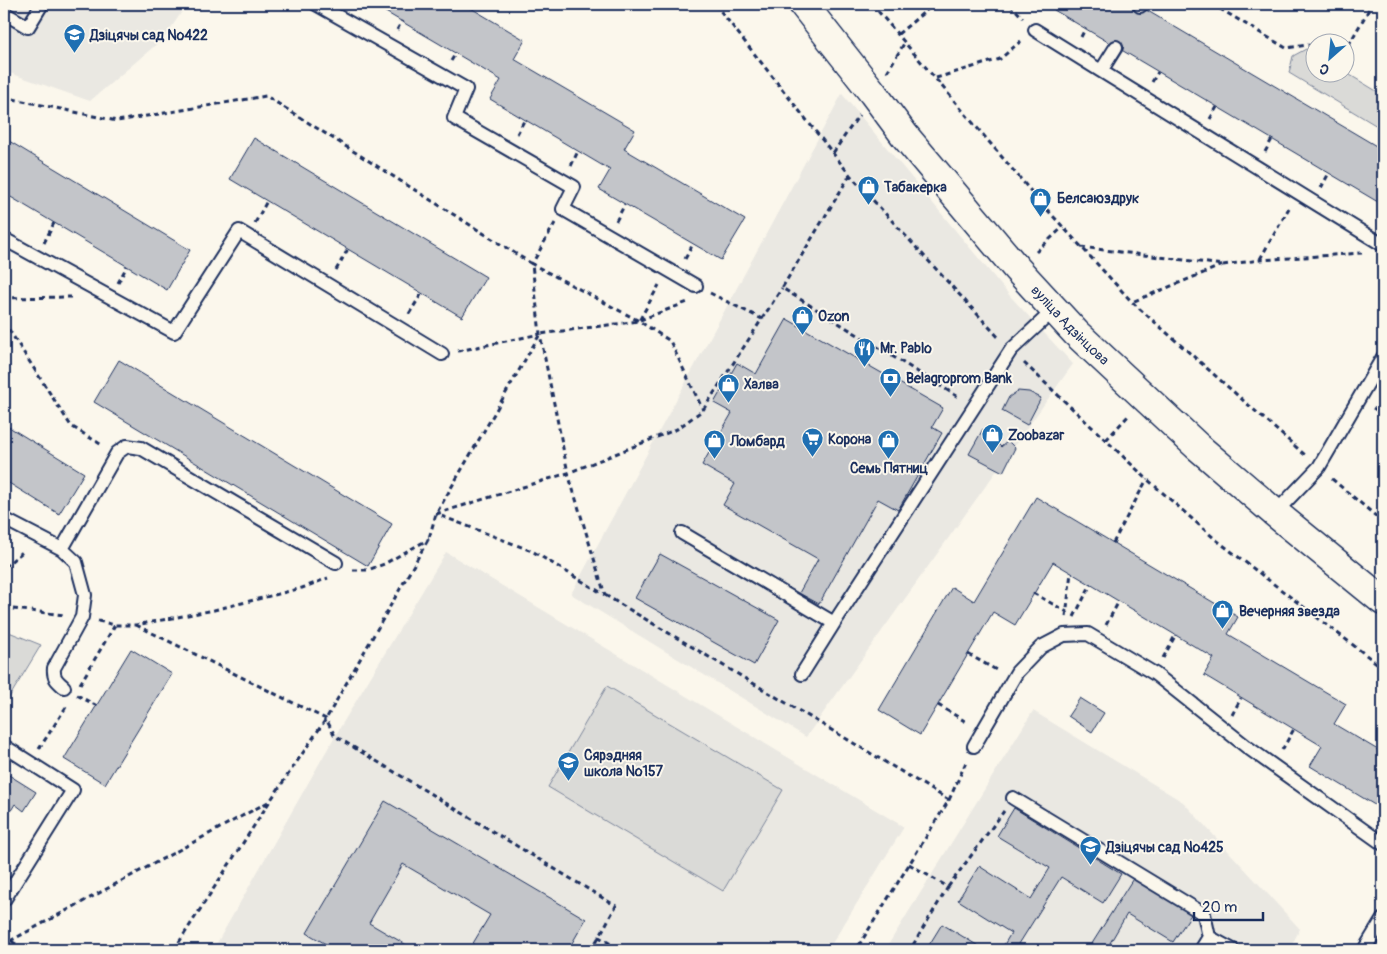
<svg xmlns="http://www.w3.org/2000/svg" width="1387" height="954" font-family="Pangolin,sans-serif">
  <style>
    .built { fill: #eae8e2 }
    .green { fill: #dadad7; stroke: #7a849a }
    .building { fill: #c3c5c9; stroke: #1b2f5e }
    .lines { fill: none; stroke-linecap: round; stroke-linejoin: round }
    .lane-casing { stroke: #1b2f5e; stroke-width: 16 }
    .secondary-casing { stroke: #1b2f5e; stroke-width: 31 }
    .path { stroke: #1b2f5e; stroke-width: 3; stroke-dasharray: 5 4; stroke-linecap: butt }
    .lane { stroke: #fbf7ec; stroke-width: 12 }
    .secondary { stroke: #fbf7ec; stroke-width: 28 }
    .labels { text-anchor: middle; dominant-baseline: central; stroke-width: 4; stroke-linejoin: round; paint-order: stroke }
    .poi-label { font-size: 14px; font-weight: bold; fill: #1b2f5e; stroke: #fbf7ec; text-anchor: start }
    .street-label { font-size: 14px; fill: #1b2f5e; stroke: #fbf7ec }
  </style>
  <rect width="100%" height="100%" fill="#fbf7ec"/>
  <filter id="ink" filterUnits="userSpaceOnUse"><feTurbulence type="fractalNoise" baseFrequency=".02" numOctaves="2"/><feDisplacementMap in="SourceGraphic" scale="10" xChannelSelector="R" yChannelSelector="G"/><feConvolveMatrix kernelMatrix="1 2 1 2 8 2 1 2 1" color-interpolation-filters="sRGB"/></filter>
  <g filter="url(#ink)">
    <!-- built -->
    <path class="built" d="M4,4H187L165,37L90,101L4,71Z
      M842,94L1010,296L1073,364L806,737L571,594Z
      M446,552L904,827L828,950H213L335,736Z
      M1033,711L1183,802L1300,929L1289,950H885Z"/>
    <!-- green -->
    <path class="green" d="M1306,49L1314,55V72H1345L1383,95V116L1377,126L1289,73L1293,56Z
      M4,630L41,645L4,706Z
      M607,686L783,790L723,891L548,787Z"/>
    <!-- building -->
    <path class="building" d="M372,4H464L525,40L514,59L635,130L624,149L745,220L721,260L599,189L610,170L490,99L501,80Z
      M1058,4H1136L1383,150V205L1054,10Z
      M4,138L190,250L167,290L4,193Z
      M254,138L486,277L462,317L230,179Z
      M787,319L943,408L932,427L942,433L898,510L878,499L819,604L799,593L818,559L723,505L735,484L702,465L732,413L714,403L737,363L756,374Z
      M119,360L392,524L368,566L94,402Z
      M1018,391L1029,392L1041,398L1027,425L1002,411L1009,397Z
      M4,424L84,473L59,514L4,480Z
      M983,429L1001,447L1008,441L1015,448L1003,472L969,454Z
      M1036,497L1238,617L1228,634L1346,704L1334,724L1383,753V810L1310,766L1322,746L1204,675L1214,658L1053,562L1015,625L993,612L920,735L879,710L952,587L974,601Z
      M660,554L779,620L754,665L635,598Z
      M131,649L172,674L105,784L64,759Z
      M1080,698L1104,713L1092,732L1068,716Z
      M4,772L36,792L24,811L15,804L4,822Z
      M385,801L586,919L568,950H469L490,915L403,864L369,923L415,950H336L307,933Z
      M1014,808L1121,874L1103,903L1061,877L1019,944L1029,950H1001L1011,933L958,900L979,866L1031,899L1050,868L997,836Z
      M1134,877L1192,913L1173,942L1127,914L1110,943L1122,950H1088Z
      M942,924L985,950H926Z"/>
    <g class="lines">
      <defs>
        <path id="lane" d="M316,4L466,89L454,118L574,187L563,209L696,286
          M1140,6L1142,4
          M4,13L28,27L42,4
          M1035,30L1101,71
          M1116,47L1101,71L1383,245
          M4,239L174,332L239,231L442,354
          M1275,513L1319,467L1383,357
          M4,519L62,549L117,453L127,446L141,448L336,563
          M682,533L834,623L1011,350L1054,310
          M62,549L76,562L85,595L82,617L54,668C53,678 57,681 64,687
          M802,674L834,623
          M4,746L73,790L4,900
          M974,746L1017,672L1041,647L1064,635L1088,634L1155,674L1247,747L1383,844
          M1013,798L1204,914L1209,937L1201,950
          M1209,937L1233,950
          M1364,950L1383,919"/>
        <g id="secondary">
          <path id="s1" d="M803,4L873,93L905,136L1017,269L1076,333L1197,446L1275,513L1383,601"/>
        </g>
      </defs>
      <!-- lane casing -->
      <use href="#lane" class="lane-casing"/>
      <!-- secondary casing -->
      <use href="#secondary" class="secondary-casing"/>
      <!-- path -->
      <path class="path" d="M715,4L850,175L1000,339
        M872,4L1041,203L1132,302L1305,455
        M1010,4L1023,18
        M1212,4L1286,48L1308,45L1314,48
        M397,30L402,21
        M898,34L934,4
        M1081,37L1085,29
        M1344,53L1372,4
        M451,61L456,53
        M887,72L905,42
        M936,78L1000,59L1021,41
        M1152,82L1158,72
        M4,97L117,121L266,96L532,264L540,334L568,473L605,595L532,551L436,514
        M1210,119L1217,107
        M517,134L525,119
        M1265,152L1272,139
        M833,153L859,115
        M571,166L578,151
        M850,175L782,288L960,398
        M1321,188L1329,173
        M616,221L625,204
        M255,223L267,201
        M555,223L532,264L639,321L670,341L703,410
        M44,243L54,223
        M1081,247L1223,265L1132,302
        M1036,252L1063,227
        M685,259L693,244
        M1260,259L1289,208
        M1223,265L1260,260L1362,253
        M336,270L348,249
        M118,283L127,266
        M710,293L762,319
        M4,298L71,297
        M409,314L422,293
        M640,320L688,302
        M4,322L71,426L102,445
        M458,351L540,334
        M1024,363L1147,479L1215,539L1383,668
        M1373,408L1383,414
        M1106,440L1129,415
        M1332,479L1383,522
        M436,514L568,473L677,429L703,410L782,288
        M1113,543L1147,479
        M4,567L25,550
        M353,570H368L384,564L429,539
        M1033,593L1067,612
        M605,595L949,800L856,950
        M4,608L65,615
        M1066,617L1071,572
        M1074,617L1091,584
        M98,621L115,625H136L214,610L302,588L328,578
        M136,625L326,719L335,736L616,906L599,937L621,950
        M1106,625L1119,601
        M968,654L998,671
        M1163,658L1176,634
        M80,684L115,625
        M77,695L97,706
        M938,705L968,723
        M1232,715L1241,698
        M39,749L68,704
        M1282,750L1294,729
        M949,800L967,760
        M909,864L948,887L910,950
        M948,887L1004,811
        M4,937L26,950
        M10,941L270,801
        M174,950L270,801L326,719L429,538L436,514L540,334L639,321L659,285
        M591,950L599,937"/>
      <!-- lane -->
      <use href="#lane" class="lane"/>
      <!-- secondary -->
      <use href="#secondary" class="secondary"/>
    </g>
  </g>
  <!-- icons -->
  <defs>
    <symbol id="school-pin" viewBox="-11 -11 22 30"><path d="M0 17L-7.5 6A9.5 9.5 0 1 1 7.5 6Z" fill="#1f6fb2" stroke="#fbf7ec"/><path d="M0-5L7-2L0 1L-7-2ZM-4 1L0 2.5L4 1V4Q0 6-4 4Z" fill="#fff"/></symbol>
    <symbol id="shop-pin" viewBox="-11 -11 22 30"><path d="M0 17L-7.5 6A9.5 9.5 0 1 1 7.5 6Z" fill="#1f6fb2" stroke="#fbf7ec"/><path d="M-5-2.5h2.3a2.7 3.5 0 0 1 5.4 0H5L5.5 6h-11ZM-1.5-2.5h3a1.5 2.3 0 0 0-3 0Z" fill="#fff"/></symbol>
    <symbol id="restaurant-pin" viewBox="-11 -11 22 30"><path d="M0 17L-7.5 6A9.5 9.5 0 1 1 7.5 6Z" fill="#1f6fb2" stroke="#fbf7ec"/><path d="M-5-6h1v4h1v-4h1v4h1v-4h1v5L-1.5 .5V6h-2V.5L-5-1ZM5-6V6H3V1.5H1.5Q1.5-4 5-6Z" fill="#fff"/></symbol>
    <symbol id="bank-pin" viewBox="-11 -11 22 30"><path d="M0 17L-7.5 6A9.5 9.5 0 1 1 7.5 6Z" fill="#1f6fb2" stroke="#fbf7ec"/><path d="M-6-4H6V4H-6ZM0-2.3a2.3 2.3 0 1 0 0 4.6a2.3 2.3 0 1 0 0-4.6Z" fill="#fff"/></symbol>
    <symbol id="supermarket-pin" viewBox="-11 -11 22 30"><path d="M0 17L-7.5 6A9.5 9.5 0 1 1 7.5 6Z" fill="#1f6fb2" stroke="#fbf7ec"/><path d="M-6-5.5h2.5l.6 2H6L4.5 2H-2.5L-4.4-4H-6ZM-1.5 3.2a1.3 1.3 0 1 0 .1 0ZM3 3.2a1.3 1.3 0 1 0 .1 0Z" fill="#fff"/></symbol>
  </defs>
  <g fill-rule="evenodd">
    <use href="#school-pin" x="62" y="22" width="25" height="34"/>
    <use href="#shop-pin" x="856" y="174" width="25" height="34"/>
    <use href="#shop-pin" x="1028" y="186" width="25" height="34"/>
    <use href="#shop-pin" x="790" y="304" width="25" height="34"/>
    <use href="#restaurant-pin" x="852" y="336" width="25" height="34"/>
    <use href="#bank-pin" x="878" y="366" width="25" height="34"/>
    <use href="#shop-pin" x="716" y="372" width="25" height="34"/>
    <use href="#shop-pin" x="980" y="422" width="25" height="34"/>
    <use href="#supermarket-pin" x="800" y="426" width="25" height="34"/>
    <use href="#shop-pin" x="876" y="428" width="25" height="34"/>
    <use href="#shop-pin" x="702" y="428" width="25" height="34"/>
    <use href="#shop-pin" x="1210" y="598" width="25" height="34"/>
    <use href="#school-pin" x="556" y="750" width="25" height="34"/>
    <use href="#school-pin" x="1078" y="834" width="25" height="34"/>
  </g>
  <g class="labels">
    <!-- poi labels -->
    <g class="poi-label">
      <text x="90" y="35">Дзіцячы сад №422</text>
      <text x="884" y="187">Табакерка</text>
      <text x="1057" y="198">Белсаюздрук</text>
      <text x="818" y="316">Ozon</text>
      <text x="880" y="348">Mr. Pablo</text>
      <text x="906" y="378">Belagroprom Bank</text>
      <text x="744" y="384">Халва</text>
      <text x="1008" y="435">Zoobazar</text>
      <text x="828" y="439">Корона</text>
      <text x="730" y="441">Ломбард</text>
      <text x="889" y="468" text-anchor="middle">Семь Пятниц</text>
      <text x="1239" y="611">Вечерняя звезда</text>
      <text x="584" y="755">Сярэдняя<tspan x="584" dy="16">школа №157</tspan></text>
      <text x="1106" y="847">Дзіцячы сад №425</text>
    </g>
    <!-- street labels -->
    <g class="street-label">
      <text stroke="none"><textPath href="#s1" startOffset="418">вуліца Адзінцова</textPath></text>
    </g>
  </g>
  <!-- margin -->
  <rect width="1387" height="954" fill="none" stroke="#fbf7ec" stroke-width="20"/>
  <rect x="10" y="10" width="1367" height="934" fill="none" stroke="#1b2f5e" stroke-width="2" filter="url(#ink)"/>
  <!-- north arrow -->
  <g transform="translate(1330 58) rotate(207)"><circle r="24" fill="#fbf7ec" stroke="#a1a7b3"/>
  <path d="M0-4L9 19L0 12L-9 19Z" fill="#1f6fb2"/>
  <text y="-8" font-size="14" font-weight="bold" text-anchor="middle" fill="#1b2f5e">С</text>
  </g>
  <!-- scale -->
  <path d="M1194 912v8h69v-8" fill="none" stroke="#1b2f5e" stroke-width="2.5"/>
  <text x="1202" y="912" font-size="15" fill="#1b2f5e" stroke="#fbf7ec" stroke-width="4" paint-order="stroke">20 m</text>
</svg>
